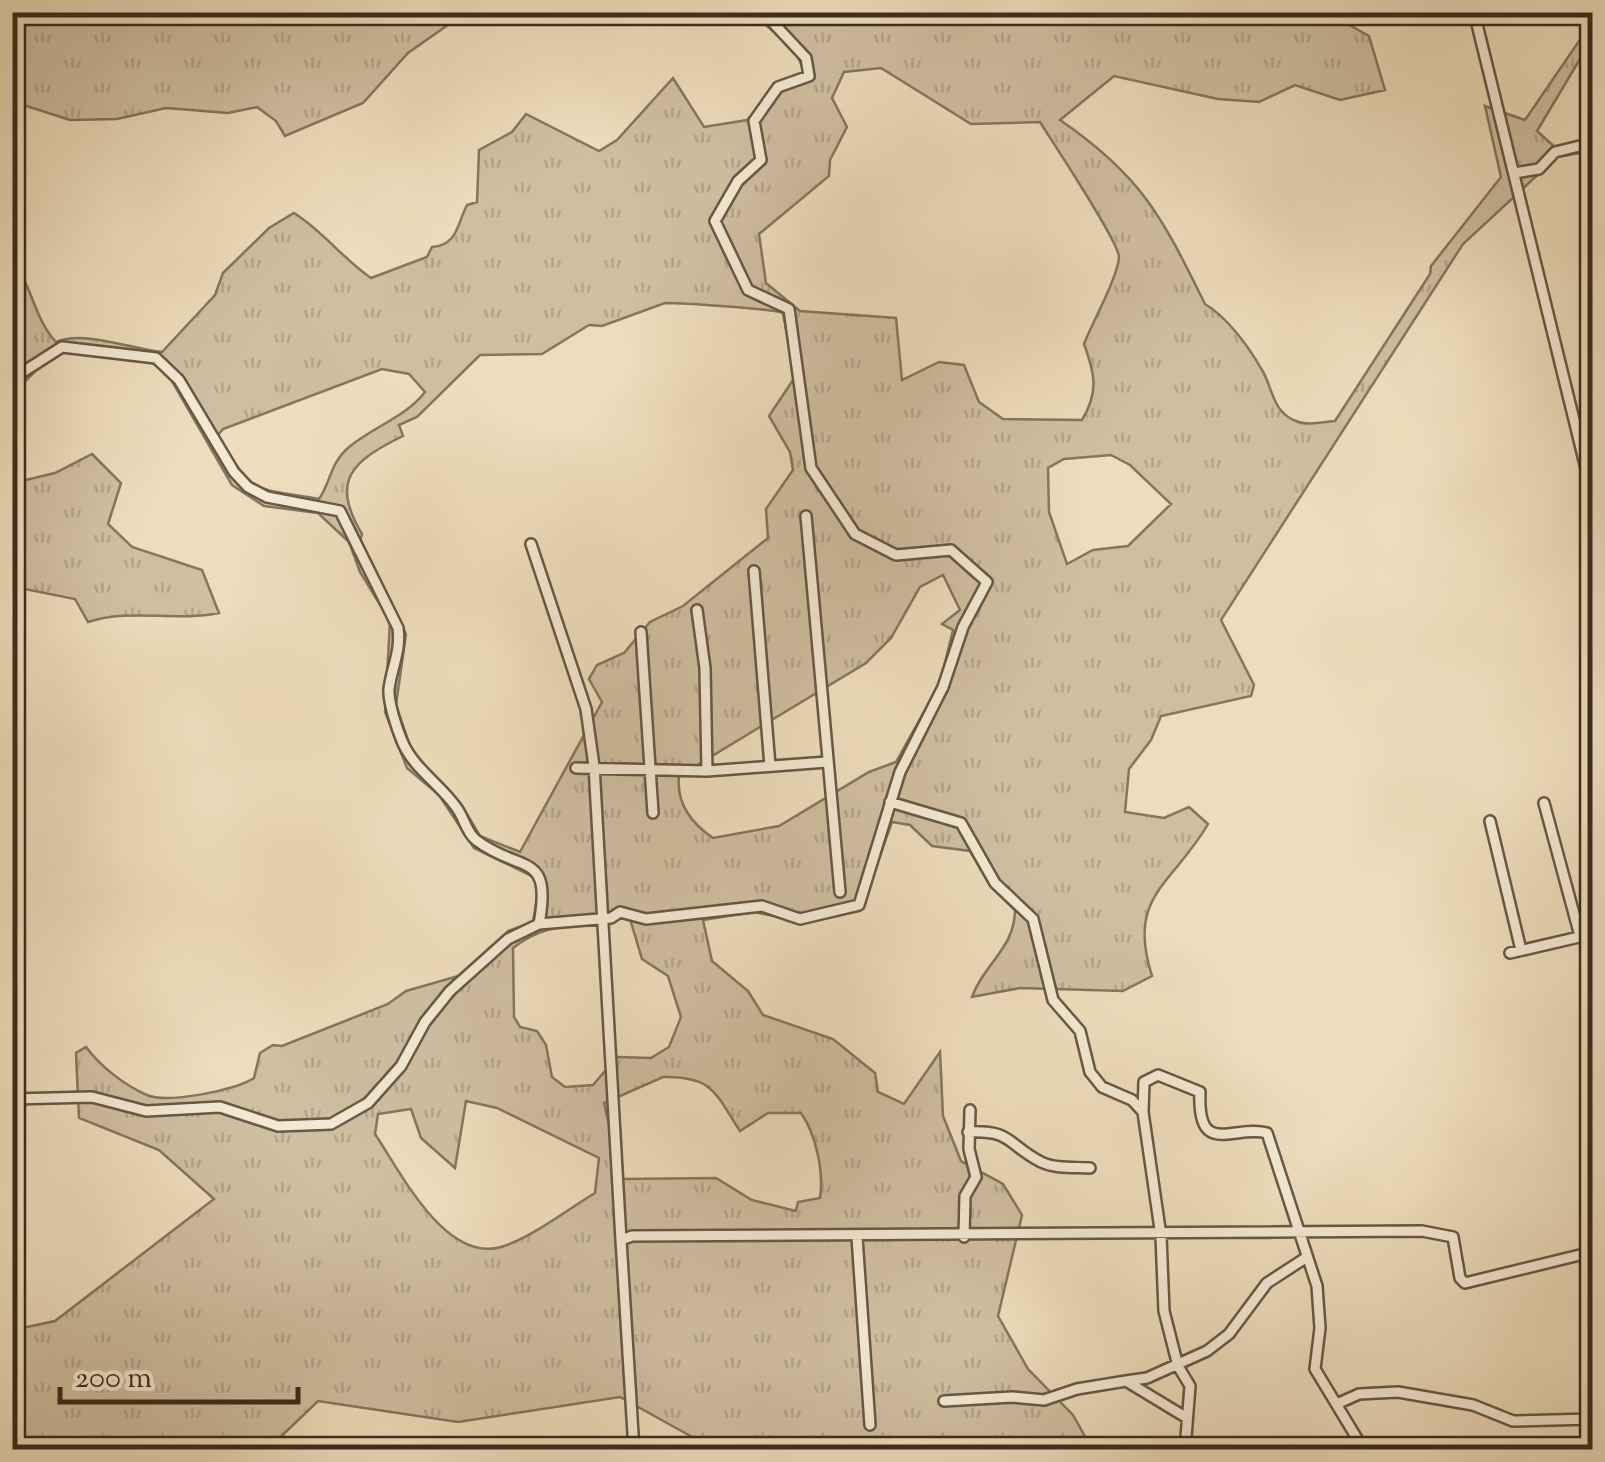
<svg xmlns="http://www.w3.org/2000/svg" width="1605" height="1462" font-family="'Sorts Mill Goudy',serif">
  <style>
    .grass { fill: url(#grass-tufts); stroke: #85765e; stroke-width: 2.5; fill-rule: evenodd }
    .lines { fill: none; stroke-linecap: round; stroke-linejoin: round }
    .minor-casing { stroke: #685844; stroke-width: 14 }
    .minor { stroke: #f3e9d3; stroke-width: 9 }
  </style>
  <defs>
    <pattern id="grass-tufts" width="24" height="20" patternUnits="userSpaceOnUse" patternTransform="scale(2.5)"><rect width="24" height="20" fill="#cfbfa1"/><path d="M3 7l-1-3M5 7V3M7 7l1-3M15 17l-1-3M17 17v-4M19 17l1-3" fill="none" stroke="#b3a48a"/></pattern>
  </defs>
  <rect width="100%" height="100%" fill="#edddbc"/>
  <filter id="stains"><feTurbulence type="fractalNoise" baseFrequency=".002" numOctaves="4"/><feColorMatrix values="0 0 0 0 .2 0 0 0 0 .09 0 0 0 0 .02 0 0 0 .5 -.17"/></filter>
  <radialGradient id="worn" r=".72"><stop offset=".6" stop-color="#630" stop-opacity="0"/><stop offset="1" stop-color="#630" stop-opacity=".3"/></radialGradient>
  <!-- grass -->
  <path class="grass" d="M12,13L13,12L465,13L408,53L363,103L285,136L276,121L257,107L228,113L166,108L117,119L70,120L14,102Z
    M753,13H1328L1369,36L1385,90L1340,100L1295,85L1259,102L1218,99L1114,76L1060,120C1142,176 1162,217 1205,304C1227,317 1249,347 1262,370C1273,388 1272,412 1296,421C1307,426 1323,422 1335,421L1430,274L1431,266L1501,177L1485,106L1525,120L1592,22V39L1537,131L1557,149L1592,139V151L1557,157L1463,244L1221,620L1254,685L1251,696L1161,716L1151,740L1129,769L1125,812L1164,818L1189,807L1208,824C1173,885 1126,895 1152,976L1123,991L1020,988L972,997C983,965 1015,948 1015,910L991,887L970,851L932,846L910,825L892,822L860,911L808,922L753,912L703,920L712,961L748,991L763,1015L833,1039L875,1073L878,1092L904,1104L940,1052L943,1116L961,1161L1003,1184L1022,1215L998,1316L1028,1369L1073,1415L1092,1449H714L620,1397L458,1422L318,1401L268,1449H13V1330L55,1321L214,1199L159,1150L79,1118L76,1053L86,1047C100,1066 124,1085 147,1095C167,1104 237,1090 254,1078L260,1053L273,1045L282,1046L388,1004L406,991L469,973L508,931L533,922L538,892L534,877L474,848L439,795L407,768L385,712L390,621L360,572L349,542L318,513L264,506L232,485L165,369C148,359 79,346 62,353C42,362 27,379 13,395L12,261C33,286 33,317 56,342C84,330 131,349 162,352L215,295L223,273L269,228L294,213C324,232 342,258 371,278L427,257L432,247C458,245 457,224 467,205L477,202L479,150L512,132L526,114L599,151L617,140L673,78L704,127L747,120L782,81L804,72C800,49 769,30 753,13ZM881,68L971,124L1040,122C1053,143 1119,242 1119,257C1118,277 1092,323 1084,344C1095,374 1099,392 1082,420L1003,419L979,402L964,365L939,362L902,380L896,318L800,311L766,283L759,234L829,176L830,160L847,127L832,98L844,72ZM665,303C681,303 777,309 783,313L795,377L769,416L790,452L793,470L766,509L768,538L683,606L650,622L624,653L597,665L589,679L602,702L520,852L480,836L461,804L414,758L396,705L406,634L360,541L362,534C330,480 352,461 403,436L399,425L417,417L480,355L542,354L589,325L602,326ZM382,369L409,374L425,392C407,416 373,427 349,447C330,463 331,482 319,499C253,487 253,497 218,435L223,429ZM1111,455L1130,465L1171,504L1128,546L1093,550L1067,564L1049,512L1048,468L1064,459ZM943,575L960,610L942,624L953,630L940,683L896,762L869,772L779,826L713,838C691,823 676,804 679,776L866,663L891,638L920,587ZM623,916L630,919L642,959L668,976L681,1017L669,1047L651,1058L617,1057L593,1085L565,1087L552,1077L546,1045L537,1031L520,1027L514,1017L513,948C556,915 582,934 623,916ZM663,1077C713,1076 715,1093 740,1131L768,1113H801C816,1134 824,1172 820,1198L798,1202L796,1211L752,1200L716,1178L622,1179L604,1103ZM466,1101L497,1108L599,1158L595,1193C567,1210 538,1233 507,1245C448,1269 402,1174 375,1134L378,1114L411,1109L421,1138L455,1168Z
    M92,454L121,483L108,524L132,547L202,570L219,613C174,622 130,608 88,622L75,599L20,588L13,592V483L55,473Z"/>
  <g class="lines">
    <defs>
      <path id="minor" d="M1474,12L1592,493
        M1514,173L1539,169L1555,152L1592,143
        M12,379L62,347L156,358L179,380L234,472L248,487L267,497L340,511L398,628C401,652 392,666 389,689C388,702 397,729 402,741C413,768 440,784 456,807C464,817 466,832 476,840C520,874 553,850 539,924
        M806,516L840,892
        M531,544L586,709L594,766L621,1240
        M754,571L770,766
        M697,610L705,668L707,771
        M641,632L653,813
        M576,768L707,771L827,762
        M890,802L961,823L995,883L1033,919L1053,1000L1080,1031L1090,1072L1102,1087L1132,1100L1143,1112L1161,1236L1164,1311L1178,1366L1190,1386L1185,1450
        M1544,803L1580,936
        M1490,821L1521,950
        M1510,953L1592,934
        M12,1099L92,1097L146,1111L220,1107L278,1126L331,1124L368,1103L401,1066L425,1022L450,991L508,939L539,924L611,918L620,912L646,919L762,906L800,919L859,905L900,772L943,687L963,627L987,582L951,550L896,555L855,534L811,468L789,309L748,290L715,221L738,181L761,160L754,121L778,87L809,76L806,58L763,12
        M1143,1112L1144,1082L1158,1075L1200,1092C1197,1159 1234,1124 1267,1133L1317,1286L1320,1328L1315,1369L1364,1450
        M968,1132C1013,1130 1006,1144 1041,1162C1056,1169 1074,1167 1090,1168
        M857,1237L870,1425
        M964,1237L965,1196L976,1177L969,1149L970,1110
        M1126,1381L1147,1378L1207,1351L1229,1334L1267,1283L1307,1257
        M944,1401L1012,1397L1044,1400L1077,1389L1126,1381L1187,1418
        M1339,1403L1359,1394L1398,1392L1473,1405L1513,1421L1592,1419
        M634,1450L621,1240L632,1236L1422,1231L1453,1237L1460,1278L1465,1283L1592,1252"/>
    </defs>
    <!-- minor casing -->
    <use href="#minor" class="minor-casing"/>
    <!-- minor -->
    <use href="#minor" class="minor"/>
  </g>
  <!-- margin -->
  <rect width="1605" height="1462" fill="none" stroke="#edddbc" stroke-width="50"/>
  <rect x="15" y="15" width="1575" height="1432" fill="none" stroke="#3b2c1c" stroke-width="5"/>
  <rect x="25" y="25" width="1555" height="1412" fill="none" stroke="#3b2c1c" stroke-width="2.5"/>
  <!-- scale -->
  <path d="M60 1387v15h238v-15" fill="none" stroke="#3b2c1c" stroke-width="5"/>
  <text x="75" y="1387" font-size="30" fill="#3b2c1c" stroke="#f3e9d3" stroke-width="8" paint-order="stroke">200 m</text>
  <rect width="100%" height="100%" filter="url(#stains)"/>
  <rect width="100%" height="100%" fill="url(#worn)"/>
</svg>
